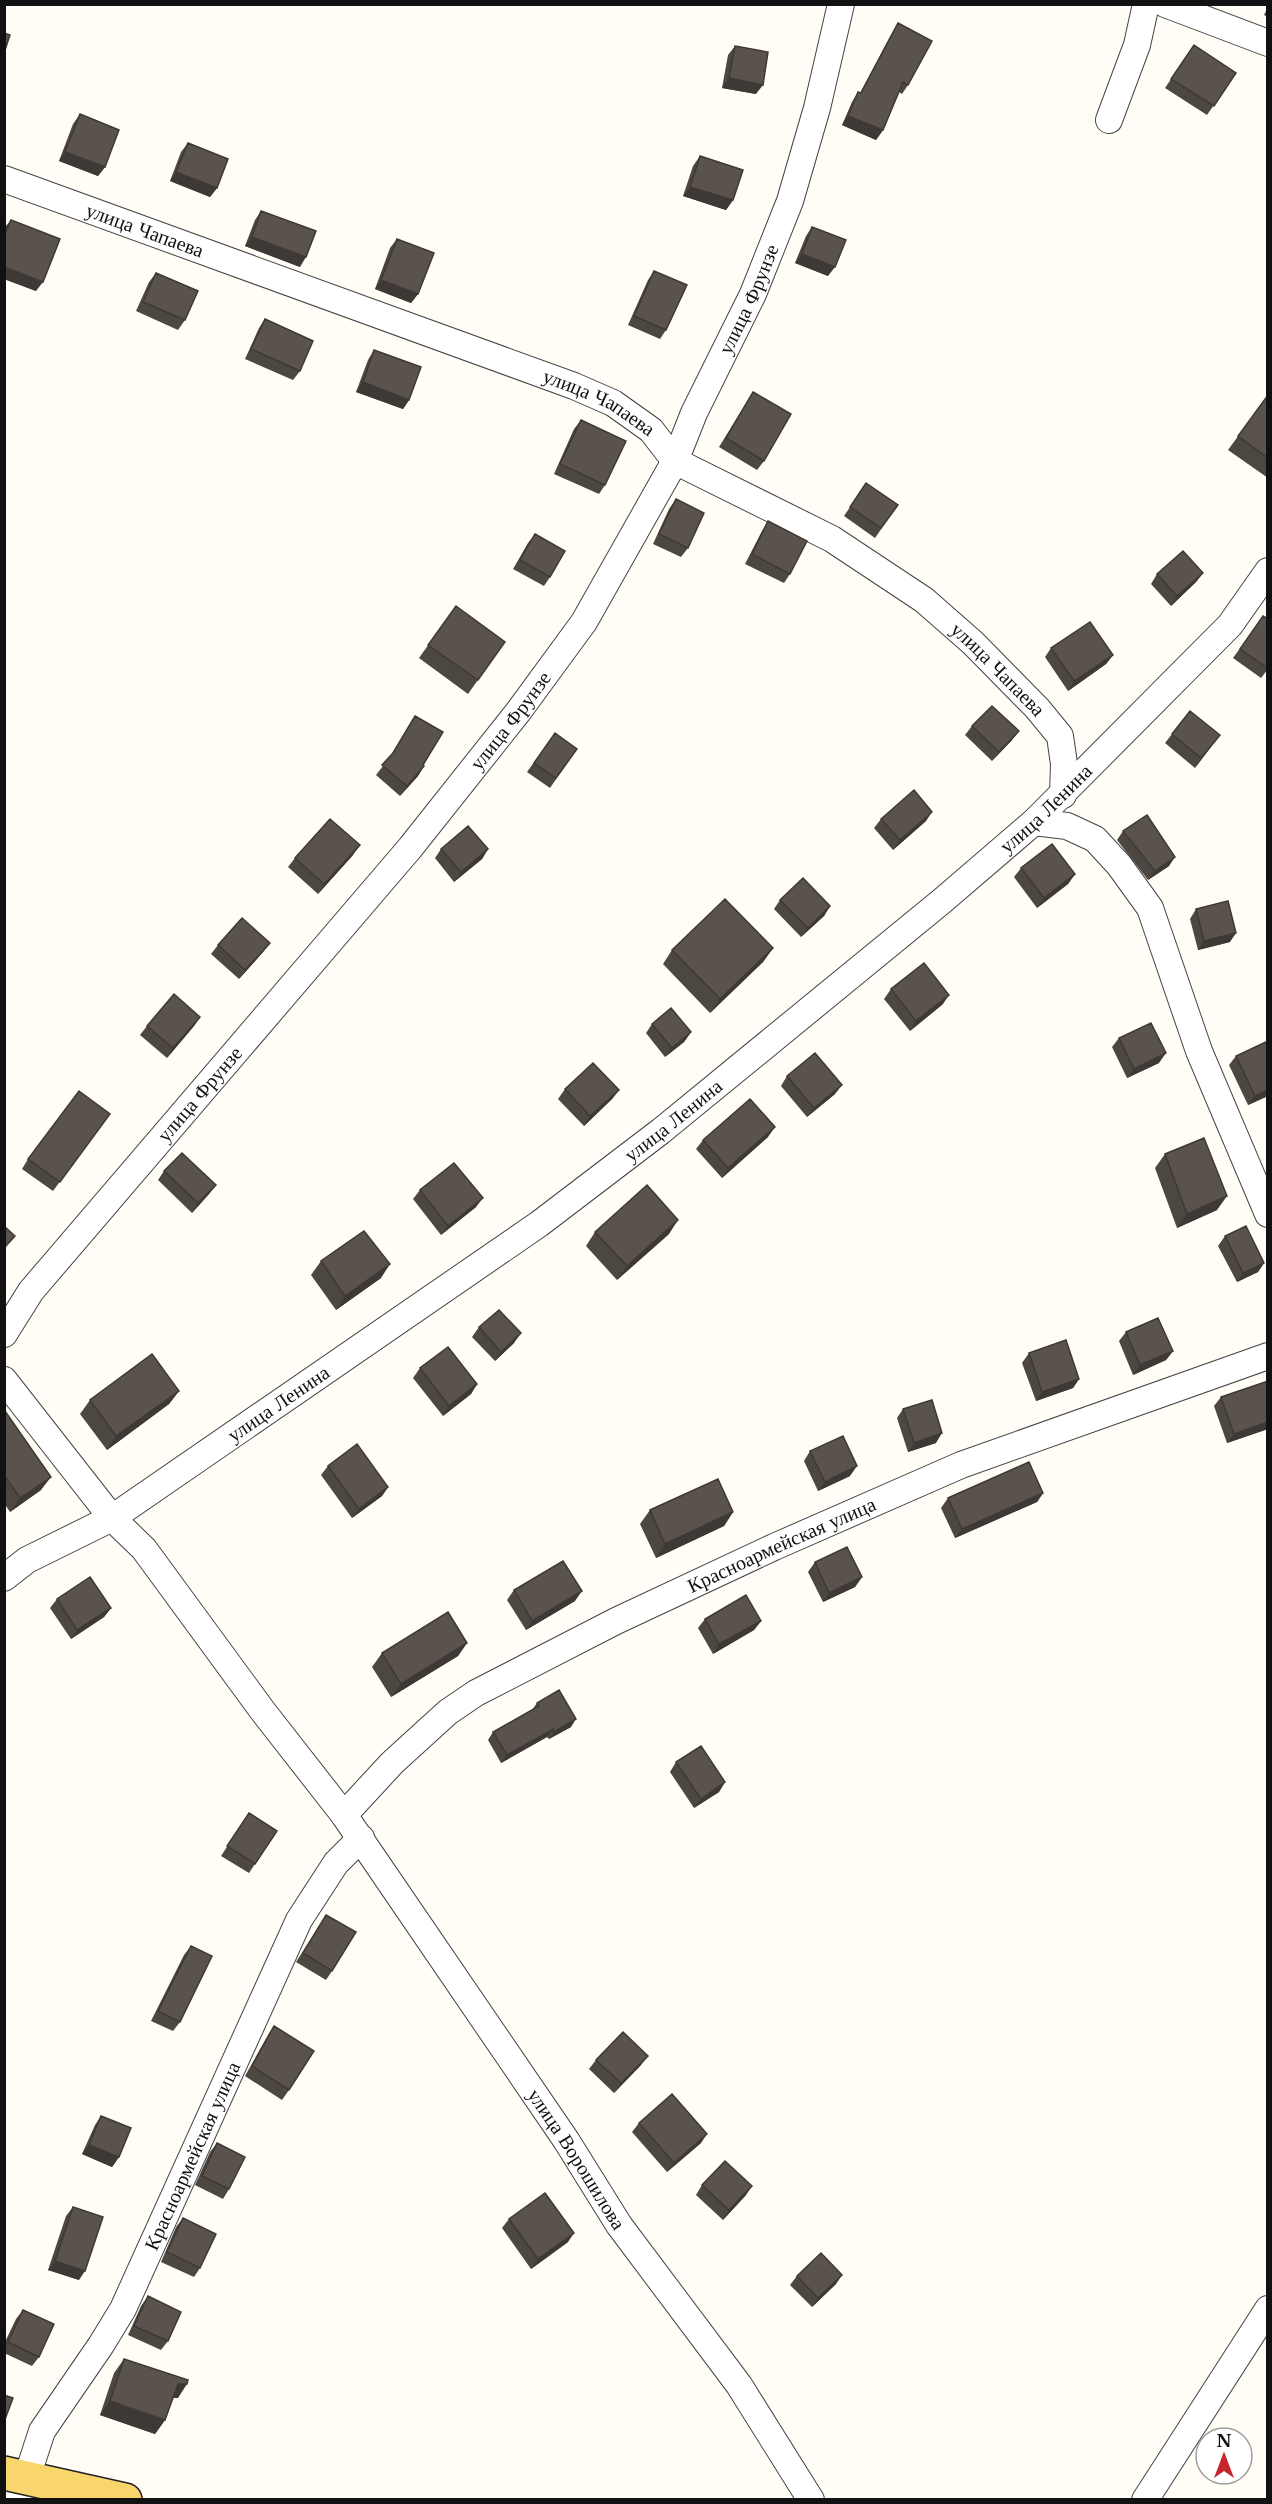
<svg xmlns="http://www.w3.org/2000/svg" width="1272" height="2504" font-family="'Libre Baskerville',serif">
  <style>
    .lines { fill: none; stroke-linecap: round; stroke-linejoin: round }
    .minor-casing { stroke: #444; stroke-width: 28 }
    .major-casing { stroke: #222; stroke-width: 36 }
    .minor { stroke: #fff; stroke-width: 26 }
    .major { stroke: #f9d66b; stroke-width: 33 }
    .wall { fill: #4d4742 }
    .shaded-wall { fill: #3f3936 }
    .building { fill: #5a524d; stroke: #3f3936; stroke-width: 1.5 }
    .labels { text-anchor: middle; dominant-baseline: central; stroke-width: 6; stroke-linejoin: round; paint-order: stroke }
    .street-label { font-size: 20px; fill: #111; stroke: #fff }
  </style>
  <rect width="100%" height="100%" fill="#fffdf5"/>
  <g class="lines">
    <defs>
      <g id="minor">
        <path d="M1165,4L1268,43"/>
        <path d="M1109,120L1137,45L1146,4"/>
        <path id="s1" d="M4,179L574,386L613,403L651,430L675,461L832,539L924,600L973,643L1037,708L1060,736L1064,764L1063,795"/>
        <path d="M1034,822L1067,826L1095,839L1119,865L1150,908L1199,1051L1268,1214"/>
        <path id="s2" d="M4,1334L31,1291L410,848L518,712L584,622L675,461L694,413L753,294L790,201L817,108L841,4"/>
        <path id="s3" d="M4,1380L112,1518L144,1549L262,1710L344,1815L566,2140L619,2225L739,2385L811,2500"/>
        <path id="s4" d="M4,1578L27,1560L112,1518L539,1224L661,1131L942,901L1034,822L1230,625L1268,571"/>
        <path id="s5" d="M344,1815L392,1763L448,1712L476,1693L616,1621L774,1547L961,1465L1268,1356"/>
        <path id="s6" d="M27,2477L42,2431L101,2345L123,2309L299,1920L336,1863L361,1838"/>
        <path d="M1145,2500L1268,2309"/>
      </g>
      <path id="major" d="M4,2473L125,2500"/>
    </defs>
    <!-- minor casing -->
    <use href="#minor" class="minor-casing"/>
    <!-- major casing -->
    <use href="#major" class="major-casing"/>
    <!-- minor -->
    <use href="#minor" class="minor"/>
    <!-- major -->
    <use href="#major" class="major"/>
  </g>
  <!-- wall -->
  <path class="wall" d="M1268,7V17L1264,15Z
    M898,23L908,85L902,94L899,92L883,130L876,140L842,125L852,102L858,92L860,93L892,33Z
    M1194,45L1236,73L1207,115L1165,88Z
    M735,46L756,94L722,88L728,55Z
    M80,114L105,167L98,176L59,161L73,124Z
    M188,143L217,188L210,197L170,181L181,152Z
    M700,156L733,200L726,210L683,196L693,166Z
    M261,211L300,267L245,246L255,220Z
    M11,220L36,291L4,279V228Z
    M812,227L828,276L795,263L806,236Z
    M397,239L418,294L411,303L375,289L390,248Z
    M654,271L666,330L660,339L628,325L648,280Z
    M156,273L185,320L178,330L136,311L149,282Z
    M265,319L300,371L293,380L245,359L259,328Z
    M374,350L409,400L403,409L356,392L368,360Z
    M753,392L764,461L757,470L719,447Z
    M1268,395V478L1228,450Z
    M581,420L605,485L599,494L554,474L574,429Z
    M866,483L898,505L875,538L844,516Z
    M676,499L688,548L681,557L653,544L669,509Z
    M768,521L790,574L784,583L745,564L762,531Z
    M535,534L550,577L544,586L513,569L528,543Z
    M1203,573L1196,582L1171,606L1151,584L1157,574Z
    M456,606L505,642L468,694L419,658Z
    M1263,616L1268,669L1261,678L1233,658Z
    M1051,648L1113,655L1106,664L1068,691L1045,657Z
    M415,716L423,765L424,766L418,776L400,796L376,775L390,757Z
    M972,726L1012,740L992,761L965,735Z
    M555,733L577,749L550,788L527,772Z
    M1172,734L1220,735L1195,768L1165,743Z
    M881,819L926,821L893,850L874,828Z
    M1123,831L1169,866L1148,880L1117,840Z
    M441,849H488L482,859L454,882L435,858Z
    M353,855L318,894L288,867L295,858Z
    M1021,868L1075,874L1068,884L1037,908L1014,877Z
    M780,900L830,906L824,916L801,937L774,909Z
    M1196,909L1230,942L1198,950L1190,919Z
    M270,943L263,952L239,979L211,954L218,945Z
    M773,948L763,962L710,1013L663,964L672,950Z
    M891,989L943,1004L910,1031L884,999Z
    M200,1017L194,1026L167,1058L140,1035L147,1026Z
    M652,1024L691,1032L684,1042L665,1057L646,1033Z
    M1119,1038L1159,1063L1127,1078L1112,1047Z
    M1268,1041V1096L1248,1105L1229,1065L1236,1056Z
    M787,1076L835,1094L807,1117L781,1086Z
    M565,1089L619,1090L612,1099L584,1126L558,1099Z
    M110,1114L53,1191L22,1169L28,1159Z
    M768,1137L722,1178L696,1149L703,1140Z
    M1165,1154L1217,1210L1177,1228L1155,1168Z
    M164,1171L216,1185L209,1194L192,1213L158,1180Z
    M420,1190L476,1207L441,1235L413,1199Z
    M595,1232L669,1234L617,1280L586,1246Z
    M1225,1236L1264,1263L1258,1272L1237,1282L1218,1246Z
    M321,1261L381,1278L336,1310L311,1275Z
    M479,1327L514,1343L495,1361L472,1337Z
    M1126,1332L1173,1351L1166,1360L1133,1375L1119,1341Z
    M1029,1353L1079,1379L1073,1388L1036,1401L1022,1363Z
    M420,1368L477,1384L471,1394L443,1416L413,1378Z
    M179,1391L169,1404L107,1450L80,1414L90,1400Z
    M1221,1397L1268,1429L1227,1443L1214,1406Z
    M903,1409L936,1443L908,1452L897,1418Z
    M4,1411L41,1490L10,1512L4,1503Z
    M810,1451L850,1476L818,1491L804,1461Z
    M328,1466L388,1487L382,1496L352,1518L321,1475Z
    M1043,1493L1037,1502L955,1538L941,1508L948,1498Z
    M650,1510L733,1512L724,1526L656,1558L640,1524Z
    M815,1562L862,1577L855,1587L823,1602L808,1572Z
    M514,1590L575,1601L526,1630L507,1600Z
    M57,1599L111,1608L104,1617L71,1639L50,1608Z
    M705,1619L761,1621L754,1630L713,1654L698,1628Z
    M467,1643L458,1656L391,1697L372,1667L382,1653Z
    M537,1703L571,1727L549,1739L547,1737L501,1763L488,1740L493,1732L532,1710Z
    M676,1762L725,1782L719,1792L694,1808L670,1772Z
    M249,1813L277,1831L249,1873L221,1856Z
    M326,1915L332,1971L326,1980L296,1962Z
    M191,1946L180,2022L173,2031L151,2021L184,1955Z
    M274,2026L289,2090L282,2100L245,2076L268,2035Z
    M596,2060L641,2065L614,2093L589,2069Z
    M101,2116L119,2157L112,2167L82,2154L95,2125Z
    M639,2123L701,2143L667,2172L632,2132Z
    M217,2143L229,2189L223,2199L195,2185L210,2152Z
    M702,2185L746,2195L723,2220L696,2195Z
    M73,2207L79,2280L48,2270L66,2216Z
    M183,2218L200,2268L194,2277L161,2262L176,2227Z
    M509,2219L568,2242L531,2269L502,2228Z
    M797,2276L836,2284L812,2307L790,2285Z
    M148,2296L168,2341L161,2350L128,2335L141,2306Z
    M23,2310L39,2357L32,2366L4,2353V2344L16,2319Z
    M124,2359L178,2398H173L165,2420L155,2434L100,2415L114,2373Z"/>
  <!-- shaded-wall -->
  <path class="shaded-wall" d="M729,78L763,85L756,94L722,88Z
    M848,116L883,130L876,140L842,125Z
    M65,152L105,167L98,176L59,161Z
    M176,172L217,188L210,197L170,181Z
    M690,187L733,200L726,210L683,196Z
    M252,237L306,257L300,267L245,246Z
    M802,254L835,267L828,276L795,263Z
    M4,267L43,282L36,291L4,279Z
    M381,280L418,294L411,303L375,289Z
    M363,382L409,400L403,409L356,392Z
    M1203,573L1196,582L1171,606L1177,596Z
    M1113,655L1106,664L1068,691L1074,681Z
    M1019,731L1012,740L992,761L999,752Z
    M1220,735L1213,744L1195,768L1201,758Z
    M424,766L418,776L400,796L407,786Z
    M932,812L926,821L893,850L900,840Z
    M360,845L353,855L318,894L324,884Z
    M488,849L482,859L454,882L461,872Z
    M1175,857L1169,866L1148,880L1155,871Z
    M1075,874L1068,884L1037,908L1044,898Z
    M830,906L824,916L801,937L808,928Z
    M1236,933L1230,942L1198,950L1204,941Z
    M270,943L263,952L239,979L245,970Z
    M773,948L763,962L710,1013L720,999Z
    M949,995L943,1004L910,1031L916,1021Z
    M200,1017L194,1026L167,1058L173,1048Z
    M691,1032L684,1042L665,1057L672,1048Z
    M1166,1053L1159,1063L1127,1078L1134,1069Z
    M842,1085L835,1094L807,1117L814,1108Z
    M619,1090L612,1099L584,1126L590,1116Z
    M1268,1090V1096L1248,1105L1255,1096Z
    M775,1127L768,1137L722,1178L728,1168Z
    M216,1185L209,1194L192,1213L198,1203Z
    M1227,1196L1217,1210L1177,1228L1187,1214Z
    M483,1198L476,1207L441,1235L448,1226Z
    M678,1220L669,1234L617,1280L627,1266Z
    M1264,1263L1258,1272L1237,1282L1243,1273Z
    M390,1264L381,1278L336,1310L345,1296Z
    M521,1333L514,1343L495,1361L501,1352Z
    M1173,1351L1166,1360L1133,1375L1140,1365Z
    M1079,1379L1073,1388L1036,1401L1042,1392Z
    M477,1384L471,1394L443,1416L449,1406Z
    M179,1391L169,1404L107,1450L116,1436Z
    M1268,1422V1429L1227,1443L1234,1434Z
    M942,1433L936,1443L908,1452L914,1443Z
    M857,1466L850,1476L818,1491L825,1482Z
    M51,1477L41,1490L10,1512L20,1498Z
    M388,1487L382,1496L352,1518L359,1509Z
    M1043,1493L1037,1502L955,1538L962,1529Z
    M733,1512L724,1526L656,1558L665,1544Z
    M862,1577L855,1587L823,1602L829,1593Z
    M582,1591L575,1601L526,1630L532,1621Z
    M111,1608L104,1617L71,1639L77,1630Z
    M761,1621L754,1630L713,1654L719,1644Z
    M467,1643L458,1656L391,1697L401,1684Z
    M576,1719L571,1727L549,1739L554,1732Z
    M553,1729L547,1737L501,1763L507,1755Z
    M725,1782L719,1792L694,1808L701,1799Z
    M648,2056L641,2065L614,2093L621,2083Z
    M707,2134L701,2143L667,2172L674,2163Z
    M89,2145L119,2157L112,2167L82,2154Z
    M752,2186L746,2195L723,2220L729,2210Z
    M574,2233L568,2242L531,2269L538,2259Z
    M55,2261L85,2271L79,2280L48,2270Z
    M842,2275L836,2284L812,2307L818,2298Z
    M178,2384H187L178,2398H168Z
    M110,2401L165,2420L155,2434L100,2415Z"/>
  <!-- building -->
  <path class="building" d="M898,23L932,41L908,85L903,82L883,130L848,116L858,92L861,93Z
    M4,33L10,35L4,53Z
    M1194,45L1236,73L1214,106L1171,79Z
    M735,46L768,52L763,85L729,78Z
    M80,114L119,130L105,167L65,152Z
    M188,143L228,159L217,188L176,172Z
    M700,156L743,170L733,200L690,187Z
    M261,211L316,231L306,257L252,237Z
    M11,220L60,239L43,282L4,267V236Z
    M812,227L846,240L835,267L802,254Z
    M397,239L434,253L418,294L381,280Z
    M654,271L687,285L666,330L634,316Z
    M156,273L198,291L185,320L143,302Z
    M265,319L313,341L300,371L251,349Z
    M374,350L421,367L409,400L363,382Z
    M753,392L791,414L764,461L726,438Z
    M1268,395V458L1238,436Z
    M581,420L626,441L605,485L560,464Z
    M866,483L898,505L881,528L850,507Z
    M676,499L704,513L688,548L659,534Z
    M768,521L807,541L790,574L752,554Z
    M535,534L565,551L550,577L520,560Z
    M1183,551L1203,573L1177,596L1157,574Z
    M456,606L505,642L478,680L428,645Z
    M1263,616L1268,619V668L1240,649Z
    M1090,622L1113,655L1074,681L1051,648Z
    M992,706L1019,731L999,752L972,726Z
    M1190,711L1220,735L1201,758L1172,734Z
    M415,716L443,732L423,765L424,766L407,786L382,765L393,753Z
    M555,733L577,749L556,778L534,763Z
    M914,790L932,812L900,840L881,819Z
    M1147,815L1175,857L1155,871L1123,831Z
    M330,819L360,845L324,884L295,858Z
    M468,826L488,849L461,872L441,849Z
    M1052,844L1075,874L1044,898L1021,868Z
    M803,878L830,906L808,928L780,900Z
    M725,899L773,948L720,999L672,950Z
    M1228,901L1236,933L1204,941L1196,909Z
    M242,918L270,943L245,970L218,945Z
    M924,963L949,995L916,1021L891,989Z
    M174,994L200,1017L173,1048L147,1026Z
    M671,1008L691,1032L672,1048L652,1024Z
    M1151,1023L1166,1053L1134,1069L1119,1038Z
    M1268,1041V1090L1255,1096L1236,1056Z
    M815,1053L842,1085L814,1108L787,1076Z
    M593,1063L619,1090L590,1116L565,1089Z
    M79,1091L110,1114L60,1182L28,1159Z
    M750,1099L775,1127L728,1168L703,1140Z
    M1204,1138L1227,1196L1187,1214L1165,1154Z
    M182,1153L216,1185L198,1203L164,1171Z
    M454,1163L483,1198L448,1226L420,1190Z
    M647,1185L678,1220L627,1266L595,1232Z
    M4,1226L15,1236L4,1248Z
    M1246,1226L1264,1263L1243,1273L1225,1236Z
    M364,1231L390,1264L345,1296L321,1261Z
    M499,1310L521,1333L501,1352L479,1327Z
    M1158,1318L1173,1351L1140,1365L1126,1332Z
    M1066,1340L1079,1379L1042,1392L1029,1353Z
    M448,1347L477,1384L449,1406L420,1368Z
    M152,1354L179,1391L116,1436L90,1400Z
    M1268,1381V1422L1234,1434L1221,1397Z
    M932,1400L942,1433L914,1443L903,1409Z
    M4,1411H5L51,1477L20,1498L4,1475Z
    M843,1436L857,1466L825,1482L810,1451Z
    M357,1444L388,1487L359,1509L328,1466Z
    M1029,1462L1043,1493L962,1529L948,1498Z
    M718,1479L733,1512L665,1544L650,1510Z
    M847,1547L862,1577L829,1593L815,1562Z
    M563,1561L582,1591L532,1621L514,1590Z
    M90,1577L111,1608L77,1630L57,1599Z
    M746,1595L761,1621L719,1644L705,1619Z
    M448,1612L467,1643L401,1684L382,1653Z
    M559,1690L576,1719L554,1732L553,1729L507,1755L493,1732L539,1706L537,1703Z
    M701,1746L725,1782L701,1799L676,1762Z
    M249,1813L277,1831L255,1864L227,1846Z
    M326,1915L356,1932L332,1971L303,1953Z
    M191,1946L212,1956L180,2022L158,2011Z
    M274,2026L314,2051L289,2090L252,2066Z
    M623,2032L648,2056L621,2083L596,2060Z
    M672,2094L707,2134L674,2163L639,2123Z
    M101,2116L131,2128L119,2157L89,2145Z
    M217,2143L245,2157L229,2189L202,2176Z
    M725,2161L752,2186L729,2210L702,2185Z
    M545,2193L574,2233L538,2259L509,2219Z
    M73,2207L103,2217L85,2271L55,2261Z
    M183,2218L216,2234L200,2268L167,2252Z
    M821,2253L842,2275L818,2298L797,2276Z
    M148,2296L181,2312L168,2341L134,2326Z
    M23,2310L54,2324L39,2357L8,2342Z
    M124,2359L188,2380L187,2384H178L165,2420L110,2401Z
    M4,2395L13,2398L4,2422Z"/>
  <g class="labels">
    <!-- street labels -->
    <g class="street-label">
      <text stroke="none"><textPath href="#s1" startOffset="150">улица Чапаева</textPath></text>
      <text stroke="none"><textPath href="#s2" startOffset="1282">улица Фрунзе</textPath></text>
      <text stroke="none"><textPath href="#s1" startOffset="636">улица Чапаева</textPath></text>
      <text stroke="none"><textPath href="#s1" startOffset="1122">улица Чапаева</textPath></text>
      <text stroke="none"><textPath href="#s2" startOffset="796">улица Фрунзе</textPath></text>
      <text stroke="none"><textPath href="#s4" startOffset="1298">улица Ленина</textPath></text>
      <text stroke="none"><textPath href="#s2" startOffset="310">улица Фрунзе</textPath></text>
      <text stroke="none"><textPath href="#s4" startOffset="812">улица Ленина</textPath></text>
      <text stroke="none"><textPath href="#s4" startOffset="326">улица Ленина</textPath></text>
      <text stroke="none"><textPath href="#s5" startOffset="520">Красноармейская улица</textPath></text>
      <text stroke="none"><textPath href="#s6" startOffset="363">Красноармейская улица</textPath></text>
      <text stroke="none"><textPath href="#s3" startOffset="968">улица Ворошилова</textPath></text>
    </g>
  </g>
  <!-- border -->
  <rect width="1272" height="2504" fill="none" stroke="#111111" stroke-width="12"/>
  <!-- north arrow -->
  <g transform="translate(1224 2456)"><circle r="28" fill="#ffffff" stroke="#a0a0a0" stroke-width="1.5"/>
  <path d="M0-4.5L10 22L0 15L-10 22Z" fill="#c4262e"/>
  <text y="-9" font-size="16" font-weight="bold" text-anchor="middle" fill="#111111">N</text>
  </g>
</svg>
